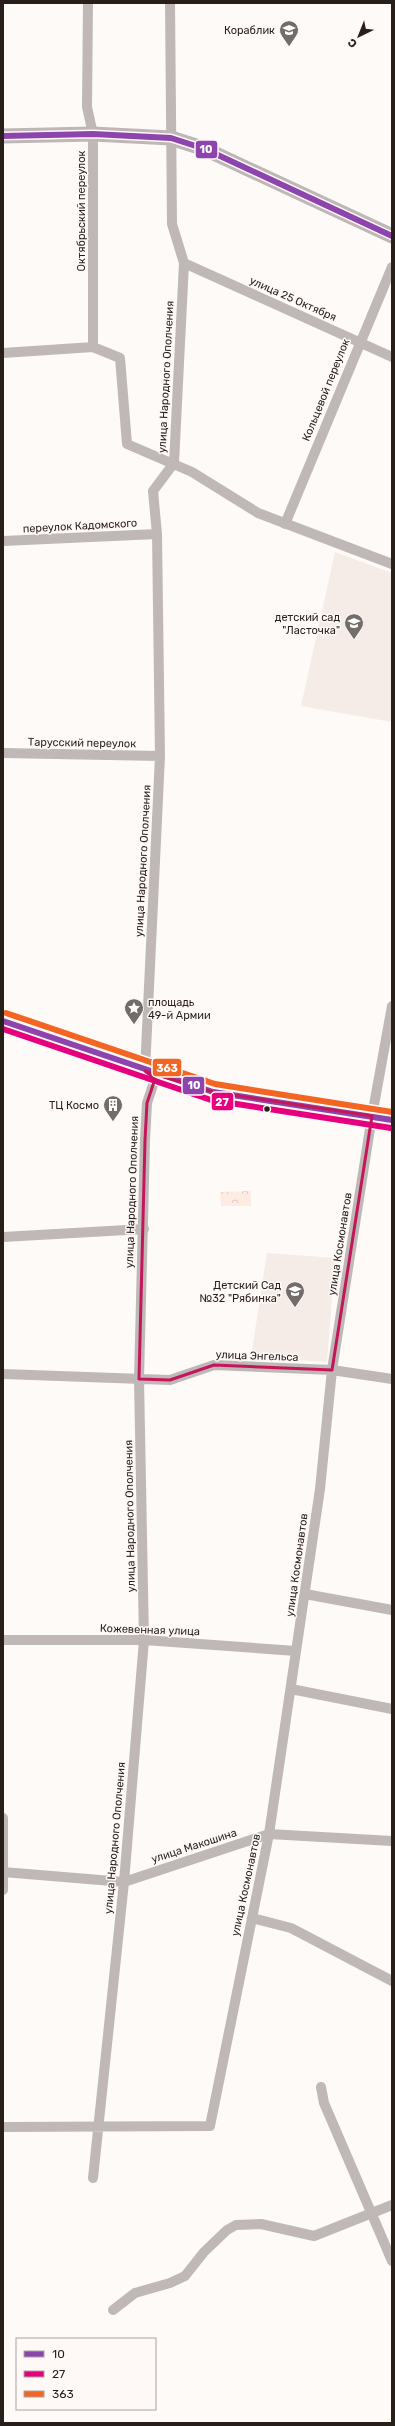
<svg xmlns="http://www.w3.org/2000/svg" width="395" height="2426" font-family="Rubik,sans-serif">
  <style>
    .built { fill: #f5ece7 }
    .park { fill: url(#park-crowns) }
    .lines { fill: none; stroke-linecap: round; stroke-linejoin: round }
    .street { stroke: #bfb8b7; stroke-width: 10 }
    .secondary { stroke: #beb6b7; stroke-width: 15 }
    .primary { stroke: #c2b9b9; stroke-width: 16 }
    .bus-1-casing { stroke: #fef9f7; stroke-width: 9 }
    .bus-2-casing { stroke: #fef9f7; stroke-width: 9 }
    .bus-3-casing { stroke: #fef9f7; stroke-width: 9 }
    .bus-1 { stroke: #8e44ad; stroke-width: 6 }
    .bus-2 { stroke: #e5007d; stroke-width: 6 }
    .bus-3 { stroke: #f26522; stroke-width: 6 }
    .marked { fill: none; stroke: #c2185b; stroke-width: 3; stroke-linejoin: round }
    .bus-dot { fill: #281f1b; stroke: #fef9f7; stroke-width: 1.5 }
    .labels { text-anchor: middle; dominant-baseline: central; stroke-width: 3; stroke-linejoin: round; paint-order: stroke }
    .poi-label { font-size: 11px; fill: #281f1b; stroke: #fef9f7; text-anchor: end }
    .street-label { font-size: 11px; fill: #281f1b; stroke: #fef9f7 }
    .line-badge { stroke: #fef9f7; stroke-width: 1.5 }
    .badge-label { font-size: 11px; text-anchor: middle; font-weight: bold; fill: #fff }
  </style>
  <defs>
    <pattern id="park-crowns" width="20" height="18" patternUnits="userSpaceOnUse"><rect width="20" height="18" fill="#feece3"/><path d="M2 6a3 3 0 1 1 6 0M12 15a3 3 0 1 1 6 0" fill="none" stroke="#dacac2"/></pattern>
  </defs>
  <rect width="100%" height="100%" fill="#fdfaf8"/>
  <!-- built -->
  <path class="built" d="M335,552L392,573V722L301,706Z
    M267,1253L335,1258L327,1362L251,1357Z"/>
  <!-- park -->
  <path class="park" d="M251,1191V1206H221L220,1192Z"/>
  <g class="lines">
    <!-- street -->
    <path class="street" d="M88,3L87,107L93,134V347
      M184,263L392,357
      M3,353L93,347L120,358L127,444L192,472L258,513L392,564
      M285,524L392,267
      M3,541L157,534
      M3,753L160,756
      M3,1237L144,1229
      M3,1374L170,1380L214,1365L332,1370L392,1379
      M305,1594L392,1610
      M3,1640H144L296,1651
      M291,1689L392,1709
      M3,1818V1890
      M3,1872L124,1882L269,1834L392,1841
      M252,1918L291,1928L392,1981
      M321,2087L324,2103L392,2261
      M3,2127L210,2126L269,1834L320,1489L332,1370L372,1116L392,1006
      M93,2178L124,1882L144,1640L139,1379L145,1140L147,1103L155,1079L145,1071L160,756L157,534L153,491L174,463L184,263L172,224L170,3
      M113,2310L135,2293L170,2283L185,2276L204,2252L227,2230L236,2225L261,2224L314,2236L392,2205"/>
    <!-- secondary -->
    <path class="secondary" d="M3,136L93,134L171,138L205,149L392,236"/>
    <!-- primary -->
    <path class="primary" d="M3,1021L213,1092L392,1120"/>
    <defs>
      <path id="bus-1" d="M3,136L93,134L171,138L205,149L392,236
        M3,1021L213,1092L392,1120"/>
      <path id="bus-2" d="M3,1029L211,1100L391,1128"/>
      <path id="bus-3" d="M6,1013L215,1084L392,1112"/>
    </defs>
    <!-- bus-1 casing -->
    <use href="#bus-1" class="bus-1-casing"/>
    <!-- bus-2 casing -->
    <use href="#bus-2" class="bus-2-casing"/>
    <!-- bus-3 casing -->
    <use href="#bus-3" class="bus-3-casing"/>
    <!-- bus-1 -->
    <use href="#bus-1" class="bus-1"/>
    <!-- bus-2 -->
    <use href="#bus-2" class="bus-2"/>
    <!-- bus-3 -->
    <use href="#bus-3" class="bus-3"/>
  </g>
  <!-- marked area -->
  <path class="marked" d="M145,1071L213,1092L372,1116L332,1370L214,1365L170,1380L139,1379L145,1140L147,1103L155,1079Z"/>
  <!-- icons -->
  <defs>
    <symbol id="school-pin" viewBox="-11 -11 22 30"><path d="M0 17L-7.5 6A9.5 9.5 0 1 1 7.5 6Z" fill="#736c68" stroke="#fef9f7"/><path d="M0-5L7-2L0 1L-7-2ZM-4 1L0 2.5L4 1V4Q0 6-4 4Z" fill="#fff"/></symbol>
    <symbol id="sight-pin" viewBox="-11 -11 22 30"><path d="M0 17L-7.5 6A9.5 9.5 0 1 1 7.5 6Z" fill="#736c68" stroke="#fef9f7"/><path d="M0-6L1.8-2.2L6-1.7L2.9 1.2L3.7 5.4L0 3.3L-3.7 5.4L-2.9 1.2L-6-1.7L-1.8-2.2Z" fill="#fff"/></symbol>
    <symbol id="building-pin" viewBox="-11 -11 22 30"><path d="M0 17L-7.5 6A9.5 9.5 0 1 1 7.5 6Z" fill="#736c68" stroke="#fef9f7"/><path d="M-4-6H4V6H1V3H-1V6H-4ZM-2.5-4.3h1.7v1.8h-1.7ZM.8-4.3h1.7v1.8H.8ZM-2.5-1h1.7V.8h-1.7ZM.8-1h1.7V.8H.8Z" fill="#fff"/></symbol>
  </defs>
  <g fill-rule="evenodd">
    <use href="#school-pin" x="278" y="19" width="22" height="30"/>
    <use href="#school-pin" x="343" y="612" width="22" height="30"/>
    <use href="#sight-pin" x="123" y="997" width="22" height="30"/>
    <use href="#building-pin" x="102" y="1094" width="22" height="30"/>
    <use href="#school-pin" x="284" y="1280" width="22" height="30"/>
  </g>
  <!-- markers -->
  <circle class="bus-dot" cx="267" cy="1109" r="3.5"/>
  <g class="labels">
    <!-- poi labels -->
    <g class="poi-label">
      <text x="275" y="30">Кораблик</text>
      <text x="340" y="617">детский сад<tspan x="340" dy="13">"Ласточка"</tspan></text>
      <text x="148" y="1002" text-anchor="start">площадь<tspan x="148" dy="13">49-й Армии</tspan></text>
      <text x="99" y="1105">ТЦ Космо</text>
      <text x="281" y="1285">Детский Сад<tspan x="281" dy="13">№32 "Рябинка"</tspan></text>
    </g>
    <!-- street labels -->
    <g class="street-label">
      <text transform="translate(81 211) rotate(-90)">Октябрьский переулок</text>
      <text transform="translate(293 299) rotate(24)">улица 25 Октября</text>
      <text transform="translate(166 377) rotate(-87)">улица Народного Ополчения</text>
      <text transform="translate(326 390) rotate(-68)">Кольцевой переулок</text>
      <text transform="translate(80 526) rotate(-3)">переулок Кадомского</text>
      <text transform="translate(82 743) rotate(1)">Тарусский переулок</text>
      <text transform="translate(143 861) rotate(-87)">улица Народного Ополчения</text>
      <text transform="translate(132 1192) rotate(-88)">улица Народного Ополчения</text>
      <text transform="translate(340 1244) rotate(-81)">улица Космонавтов</text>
      <text transform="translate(257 1356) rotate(2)">улица Энгельса</text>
      <text transform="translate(130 1516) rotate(-91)">улица Народного Ополчения</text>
      <text transform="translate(297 1565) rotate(-82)">улица Космонавтов</text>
      <text transform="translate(150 1630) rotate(2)">Кожевенная улица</text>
      <text transform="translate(115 1838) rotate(-85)">улица Народного Ополчения</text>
      <text transform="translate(194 1846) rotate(-18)">улица Макошина</text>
      <text transform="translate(246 1885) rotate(-78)">улица Космонавтов</text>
    </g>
  </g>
  <g class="line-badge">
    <rect x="195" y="140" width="23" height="19" rx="4" fill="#8e44ad"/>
    <rect x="152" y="1058" width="30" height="19" rx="4" fill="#f26522"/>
    <rect x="182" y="1076" width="23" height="19" rx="4" fill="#8e44ad"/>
    <rect x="211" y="1092" width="23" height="19" rx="4" fill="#e5007d"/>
  </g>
  <g class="badge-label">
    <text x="206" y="153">10</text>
    <text x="167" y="1072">363</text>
    <text x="194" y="1089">10</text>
    <text x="222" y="1106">27</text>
  </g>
  <!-- border -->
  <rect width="395" height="2426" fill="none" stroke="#281f1b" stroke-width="8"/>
  <!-- legend -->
  <rect x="16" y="2338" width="140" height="72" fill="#fef9f7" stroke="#a8a29f"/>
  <rect x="24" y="2351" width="20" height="6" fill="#8e44ad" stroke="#a8a29f"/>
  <text x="52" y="2358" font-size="12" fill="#281f1b">10</text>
  <rect x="24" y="2371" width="20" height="6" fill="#e5007d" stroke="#a8a29f"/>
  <text x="52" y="2378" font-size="12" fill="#281f1b">27</text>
  <rect x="24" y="2391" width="20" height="6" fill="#f26522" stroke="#a8a29f"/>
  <text x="52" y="2398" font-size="12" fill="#281f1b">363</text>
  <!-- north arrow -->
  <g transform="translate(359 36) rotate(223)" stroke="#fef9f7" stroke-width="3" paint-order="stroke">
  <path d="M0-3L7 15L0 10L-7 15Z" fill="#281f1b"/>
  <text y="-6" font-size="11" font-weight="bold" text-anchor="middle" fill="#281f1b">С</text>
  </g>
</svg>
